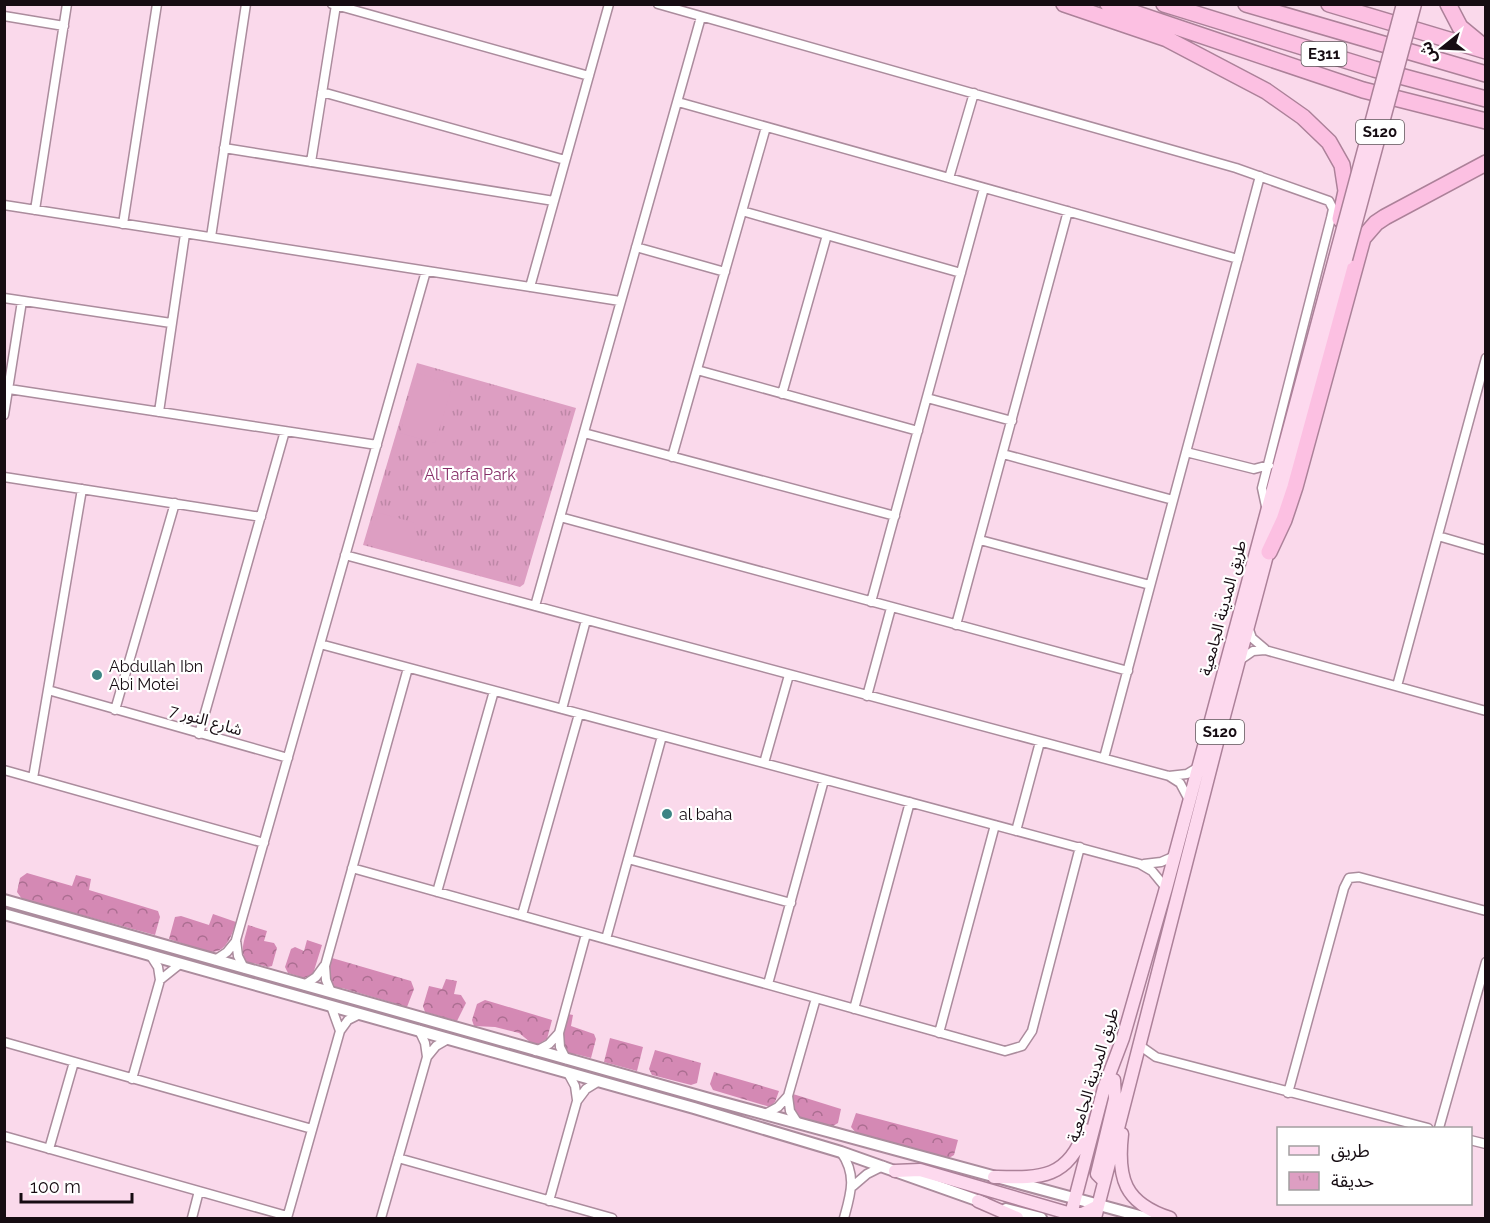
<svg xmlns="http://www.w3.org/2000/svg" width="1490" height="1223" font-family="Raleway,'Noto Sans Arabic',sans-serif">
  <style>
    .forest { fill: url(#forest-crowns) }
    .park { fill: url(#park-tufts) }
    .pitch { fill: #dd9ec2 }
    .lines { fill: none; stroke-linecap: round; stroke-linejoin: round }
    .minor-casing { stroke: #ab8c9d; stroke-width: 11 }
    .secondary-casing { stroke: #ab8c9d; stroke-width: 14 }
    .primary-casing { stroke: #ac8199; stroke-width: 15 }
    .motorway-casing { stroke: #ac8199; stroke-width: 18 }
    .minor { stroke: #fff; stroke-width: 8 }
    .secondary { stroke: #fff; stroke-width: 10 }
    .primary { stroke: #fdd9ee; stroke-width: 12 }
    .motorway { stroke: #fcc0e2; stroke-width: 15 }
    .primary-bridge-casing { stroke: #ac8199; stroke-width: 15; stroke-linecap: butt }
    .primary-bridge { stroke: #fdd9ee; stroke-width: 12 }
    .poi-dot { fill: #3c8484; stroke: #fff; stroke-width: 2 }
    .labels { text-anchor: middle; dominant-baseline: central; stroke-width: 4.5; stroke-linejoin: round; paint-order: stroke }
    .shield { fill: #fff; stroke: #5c5559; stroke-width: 1.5 }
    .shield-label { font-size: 15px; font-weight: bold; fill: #160c12 }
    .park-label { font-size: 16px; fill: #872f68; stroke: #fff }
    .street-label { font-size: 16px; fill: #160c12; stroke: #fff }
    .poi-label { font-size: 16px; fill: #160c12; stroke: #fff; text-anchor: start }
  </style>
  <defs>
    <pattern id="forest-crowns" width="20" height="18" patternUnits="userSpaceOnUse" patternTransform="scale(1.5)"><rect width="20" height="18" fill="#d489b4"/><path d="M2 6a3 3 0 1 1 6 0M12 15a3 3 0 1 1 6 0" fill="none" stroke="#ab6e91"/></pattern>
    <pattern id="park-tufts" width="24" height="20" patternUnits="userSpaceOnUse" patternTransform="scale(1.5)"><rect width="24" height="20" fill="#dd9ec2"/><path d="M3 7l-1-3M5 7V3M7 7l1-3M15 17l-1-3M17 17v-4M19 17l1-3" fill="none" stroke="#bd87a6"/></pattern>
  </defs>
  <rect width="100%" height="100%" fill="#fad9eb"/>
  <!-- forest -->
  <path class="forest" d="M27,873L72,886L76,875L91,879L89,890L158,911L160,917L155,935L22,899L17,892L20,878Z
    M213,914L236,922C223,968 205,950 169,939L175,917L181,916L209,925Z
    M248,925L267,931L264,941L274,943L277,948L272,966L268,967L253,963L250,965C237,954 245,940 248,925Z
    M307,940L322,945L313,974L300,980L298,976L288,973L285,967L291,949L295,947L304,951Z
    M332,958L411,981L414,989L407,1007L342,988L336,990C325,980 329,971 332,958Z
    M446,979L457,981L454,994L461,995L466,1003L457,1021L425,1012L423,1006L429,986L442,989Z
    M485,1000L552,1020L547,1039L535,1046L519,1033L495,1027L474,1026L472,1020L477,1004Z
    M568,1014L573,1015L571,1026L594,1034L596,1039L591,1058L575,1054L573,1057L568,1056L561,1041Z
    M610,1038L643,1047L637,1071L604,1062Z
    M655,1050L701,1063L697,1083L691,1085L652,1075L649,1069Z
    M714,1072L779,1091L775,1102L770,1107L713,1090L710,1084Z
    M793,1094L841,1109L838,1123L833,1126L805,1119L799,1120L790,1101Z
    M856,1113L958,1140L954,1155L949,1158L856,1133L851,1127Z"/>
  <!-- park -->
  <path class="park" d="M417,363L576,408L524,584L520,587L363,545Z"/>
  <!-- pitch -->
  <path class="pitch" d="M418,373L453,384L435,443L400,433Z
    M376,512L416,523L408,553L367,544Z"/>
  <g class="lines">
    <defs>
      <path id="minor" d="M332,4L589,76
        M658,4L1236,168L1329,201L1333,209L1331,218L1262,488L1267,511
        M4,16L64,26
        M322,92L565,160
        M678,102L1238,259
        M224,148L554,201
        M311,162L336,5
        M949,178L974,93
        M4,205L620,301
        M35,210L67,4
        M742,211L961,273
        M123,224L157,4
        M211,237L246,4
        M636,247L725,272
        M530,287L609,4
        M4,298L171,323
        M697,370L918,431
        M9,389L377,445
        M782,394L827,235
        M927,398L1012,421
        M159,412L185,234
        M4,415L22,301
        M584,433L895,516
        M1186,452L1254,469L1269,465
        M1003,454L1173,500
        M672,457L766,127
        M4,477L261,517
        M560,517L1128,671
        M1438,536L1486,550
        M980,540L1150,585
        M345,555L1169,776L1187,774L1197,768
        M871,602L984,188
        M535,606L701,17
        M956,625L1068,211
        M1248,627L1252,638L1265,649
        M320,644L1140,864L1152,871L1166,888
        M1240,660L1253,651L1265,650L1486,711
        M1397,686L1486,358
        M48,690L288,758
        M867,696L891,608
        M562,709L586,620
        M115,710L175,503
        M199,734L285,431
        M1104,758L1260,176
        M764,763L789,675
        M4,770L264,843
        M1169,776L1180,783L1189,800
        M33,778L82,489
        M1016,831L1040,742
        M628,859L791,903
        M1144,864L1161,862L1175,856
        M352,868L1005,1051L1022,1046L1032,1031L1080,847
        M437,892L494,691
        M522,915L579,714
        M606,939L662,736
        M151,956L158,967L160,980
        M215,960L227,952L236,941
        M244,968L238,956L236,940L426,271
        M768,984L824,780
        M304,985L316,977L324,966
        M331,992L326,980L325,966L408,668
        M331,1006L340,1031
        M854,1009L910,802
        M939,1033L995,825
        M4,1042L312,1129
        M1139,1045L1156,1057L1428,1128
        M536,1051L549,1044L559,1033
        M427,1057L436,1046L448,1039
        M566,1059L560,1047L559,1033L586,934
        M568,1073L575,1086L577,1100
        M132,1079L160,980L180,964
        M1288,1093L1344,888L1349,878L1359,877L1486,911
        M765,1114L778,1107L788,1096
        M797,1122L790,1111L788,1096L816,998
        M1439,1128L1486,962
        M4,1136L287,1216
        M1470,1140L1486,1144
        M49,1149L74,1062
        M841,1152C857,1175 851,1193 844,1218
        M398,1158L612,1218
        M853,1186L867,1174L883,1166
        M549,1201L577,1101L586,1089L599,1081
        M192,1218L199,1191
        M287,1218L340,1031L348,1020L360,1014
        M381,1218L427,1057L425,1043L419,1030"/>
      <path id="secondary" d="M4,900L713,1100L1147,1218
        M4,914L694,1108L841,1152L985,1203
        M1006,1209L1041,1218"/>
      <path id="primary" d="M1122,1134C1117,1178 1124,1203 1170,1218
        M895,1171L920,1170L1071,1214H1082L1098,1206
        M994,1177C1039,1178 1068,1180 1085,1130
        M1102,1179L1097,1174L1115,1099L1114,1080
        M978,1201L1017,1218
        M1070,1218L1104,1088L1123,1038L1166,888L1335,258
        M1095,1218L1219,735L1346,259"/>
      <path id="motorway" d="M1064,4L1167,39L1266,91L1303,117L1329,142L1342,165L1346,191L1340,219
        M1108,4L1363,90L1486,121
        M1164,4L1374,69L1486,99
        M1246,4L1486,74
        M1329,4L1486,51
        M1448,4L1460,27L1483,46
        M1269,552L1284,520L1295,487L1363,238L1376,223L1385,217L1486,163"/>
    </defs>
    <!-- minor casing -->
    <use href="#minor" class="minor-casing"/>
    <!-- secondary casing -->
    <use href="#secondary" class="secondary-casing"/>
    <!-- primary casing -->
    <use href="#primary" class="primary-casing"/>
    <!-- motorway casing -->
    <use href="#motorway" class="motorway-casing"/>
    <!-- minor -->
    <use href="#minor" class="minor"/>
    <!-- secondary -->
    <use href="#secondary" class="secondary"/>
    <!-- primary -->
    <use href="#primary" class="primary"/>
    <!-- motorway -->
    <use href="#motorway" class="motorway"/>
    <defs>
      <path id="primary-bridge" d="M1335,258L1403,4
        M1346,259L1415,4"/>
    </defs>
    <!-- primary-bridge casing -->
    <use href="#primary-bridge" class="primary-bridge-casing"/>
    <!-- primary-bridge -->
    <use href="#primary-bridge" class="primary-bridge"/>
  </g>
  <!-- markers -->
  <g class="poi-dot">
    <circle cx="97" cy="675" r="6"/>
    <circle cx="667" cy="814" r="6"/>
  </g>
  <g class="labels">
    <!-- shield labels -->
    <g class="shield">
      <rect x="1301.5" y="42" width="45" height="24" rx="4.5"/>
      <rect x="1356" y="120" width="48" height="24" rx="4.5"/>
      <rect x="1196" y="720" width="48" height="24" rx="4.5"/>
    </g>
    <g class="shield-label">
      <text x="1324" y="54">E311</text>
      <text x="1380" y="132">S120</text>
      <text x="1220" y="732">S120</text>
    </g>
    <!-- park labels -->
    <g class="park-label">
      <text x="470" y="474">Al Tarfa Park</text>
    </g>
    <!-- street labels -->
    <g class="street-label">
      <text transform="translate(1223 608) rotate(-75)">طريق المدينة الجامعية</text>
      <text transform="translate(206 720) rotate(16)">شارع النور 7</text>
      <text transform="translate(1093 1075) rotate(-73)">طريق المدينة الجامعية</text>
    </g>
    <!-- poi labels -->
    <g class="poi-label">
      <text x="109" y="666">Abdullah Ibn<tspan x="109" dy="18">Abi Motei</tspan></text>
      <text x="679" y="814">al baha</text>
    </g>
  </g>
  <!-- border -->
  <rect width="1490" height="1223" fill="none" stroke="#160c12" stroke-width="12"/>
  <!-- legend -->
  <rect x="1277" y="1127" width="195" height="78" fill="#ffffff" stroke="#a29ea0" stroke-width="1.5"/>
  <rect x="1289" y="1146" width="30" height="9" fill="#fdd9ee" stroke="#a29ea0" stroke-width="1.5"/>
  <text x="1331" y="1157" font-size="18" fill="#160c12">طريق</text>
  <rect x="1289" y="1172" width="30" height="18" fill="url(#park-tufts)" stroke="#a29ea0" stroke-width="1.5"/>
  <text x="1331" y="1187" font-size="18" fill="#160c12">حديقة</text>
  <!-- north arrow -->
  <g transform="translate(1442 48) rotate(252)" stroke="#ffffff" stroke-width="4.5" paint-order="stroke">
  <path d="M0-4.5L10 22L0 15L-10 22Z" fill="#160c12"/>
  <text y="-9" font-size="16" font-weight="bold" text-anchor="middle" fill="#160c12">ش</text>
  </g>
  <!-- scale -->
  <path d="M21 1193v9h111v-9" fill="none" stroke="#160c12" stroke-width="3"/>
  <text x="30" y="1193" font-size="18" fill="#160c12" stroke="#ffffff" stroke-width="4.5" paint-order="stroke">100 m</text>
</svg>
